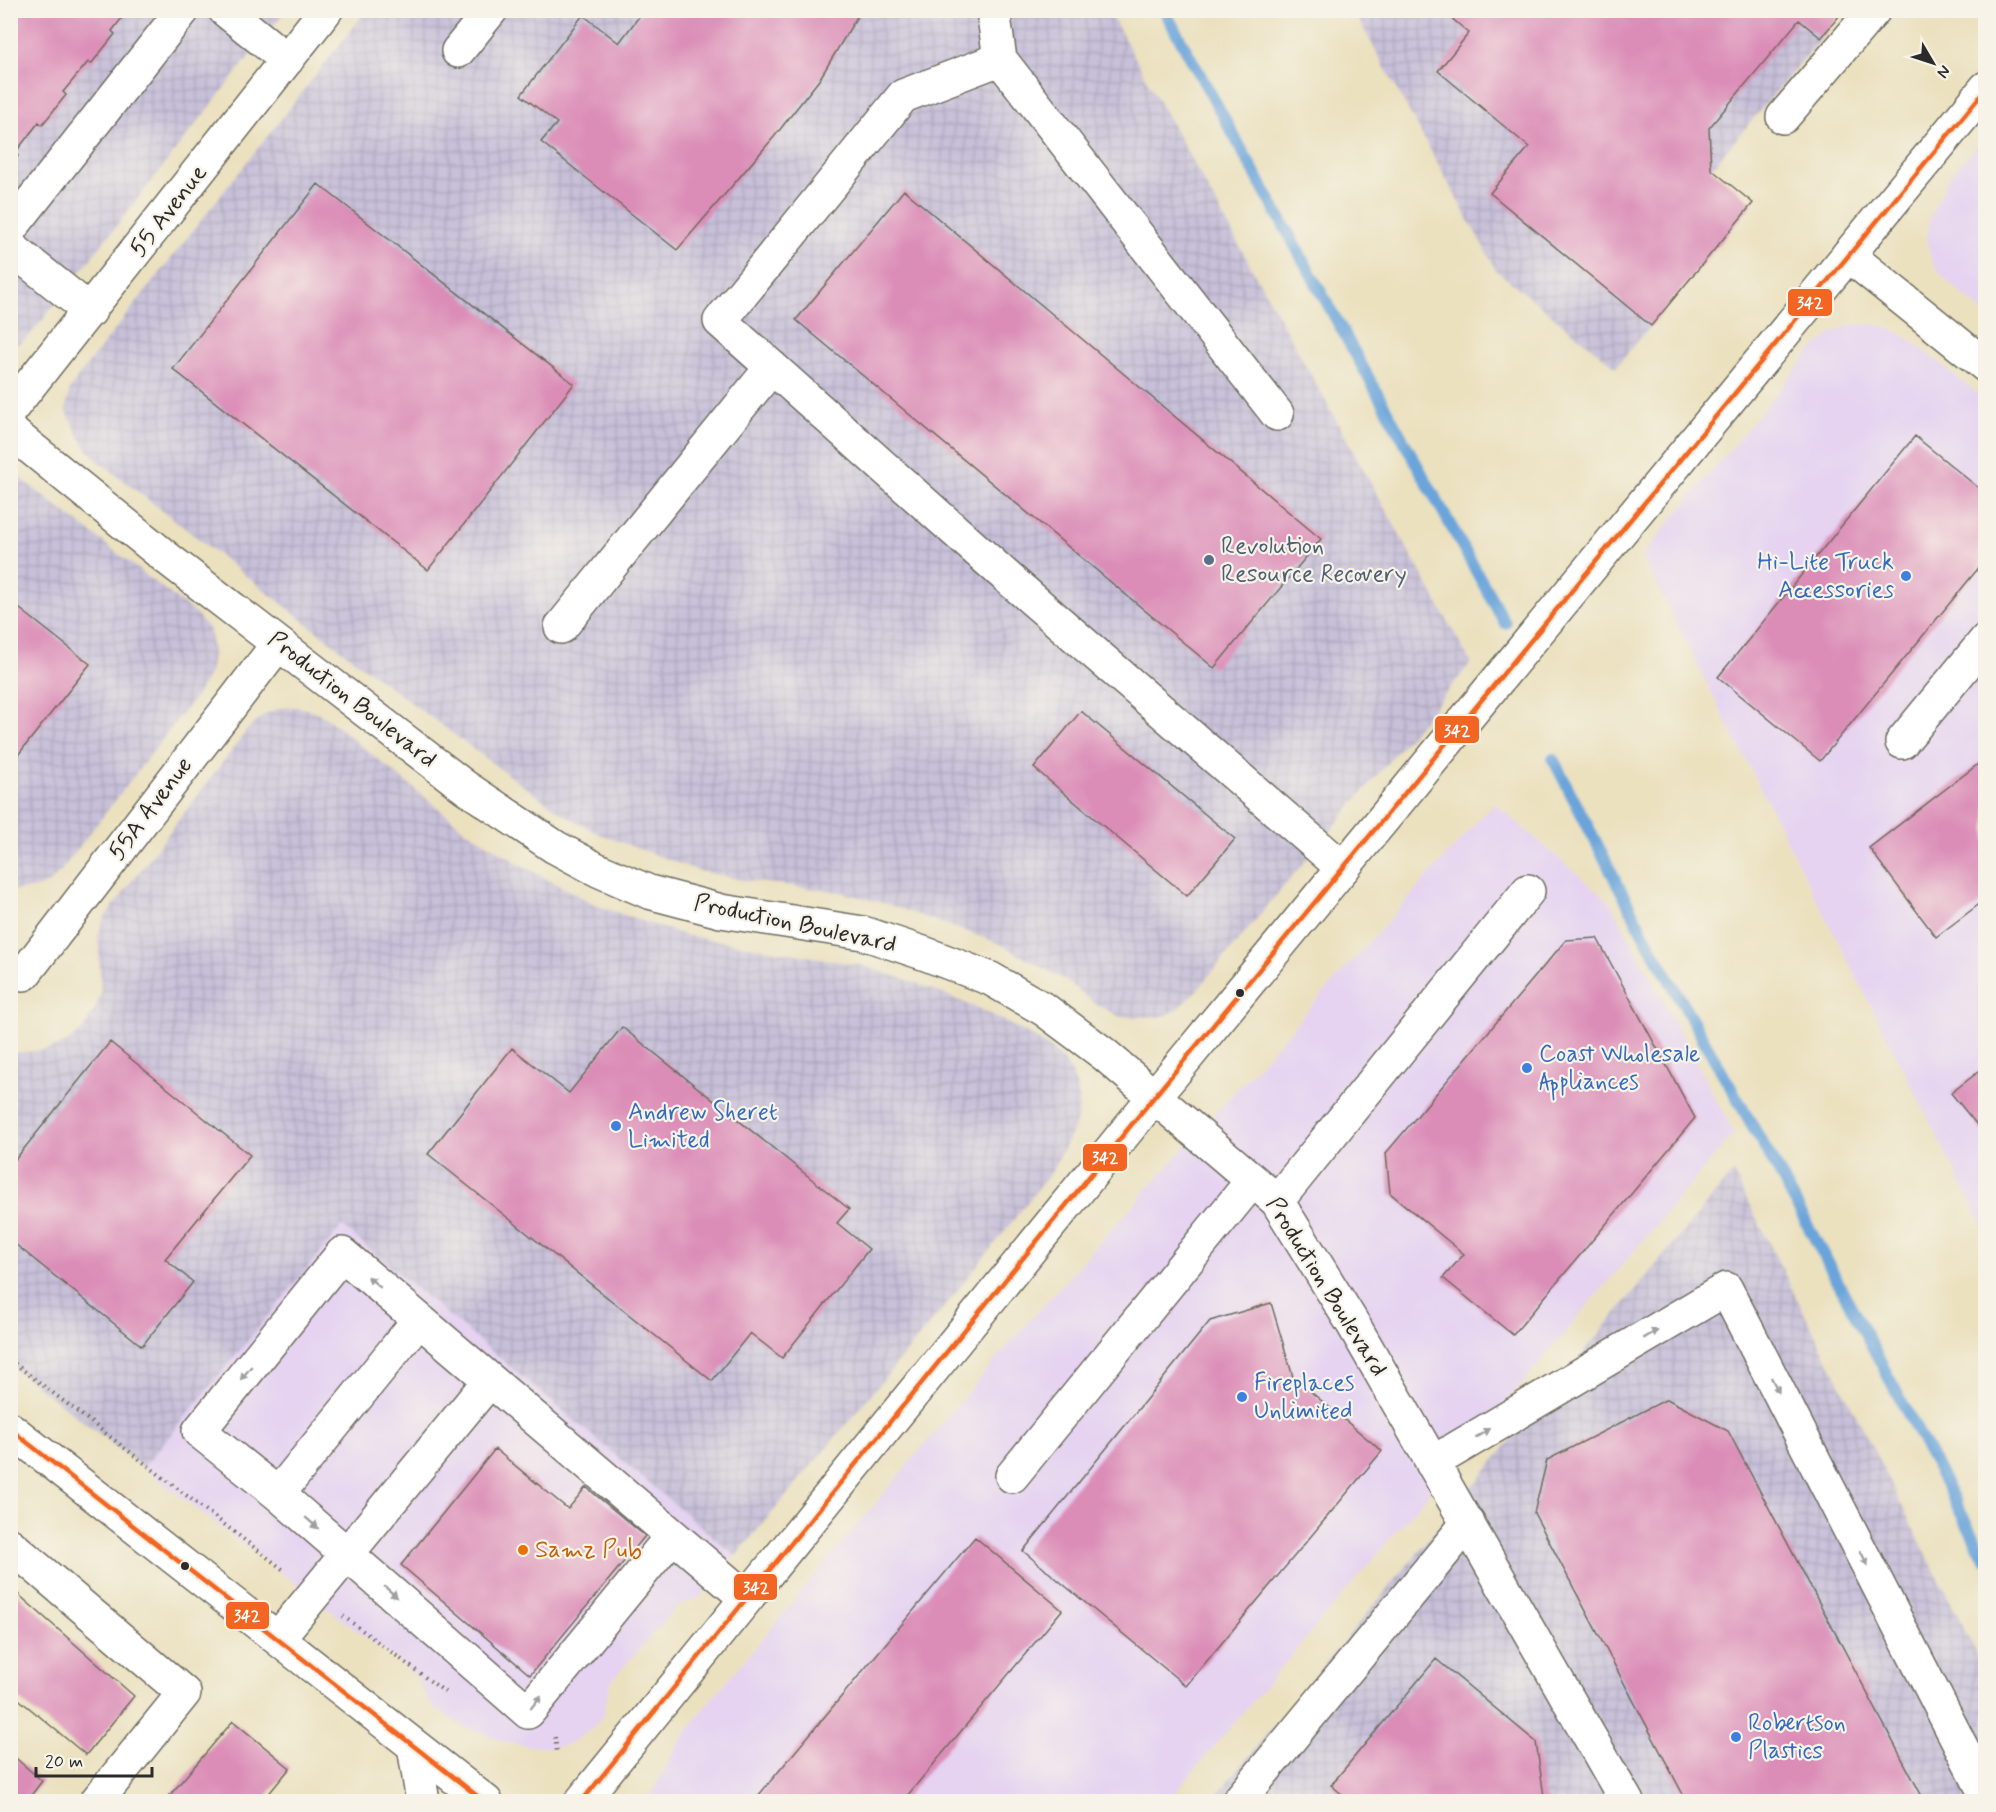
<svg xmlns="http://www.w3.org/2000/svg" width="1996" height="1812" font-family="Mynerve,sans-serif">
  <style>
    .built { fill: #e5d3f1 }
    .industrial { fill: url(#industrial-grid) }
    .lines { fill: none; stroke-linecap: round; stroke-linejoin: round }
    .stream { stroke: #6aa4da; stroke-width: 12 }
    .building { fill: #db8db7 }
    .minor-casing { stroke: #6e6b5f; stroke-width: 36 }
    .major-casing { stroke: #6e6b5f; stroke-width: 36 }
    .path { stroke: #6e6b5f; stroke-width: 4; stroke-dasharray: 1.5 4.5; stroke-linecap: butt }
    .minor { stroke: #fff; stroke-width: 33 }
    .major { stroke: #fff; stroke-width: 33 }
    .bus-1-casing { stroke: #f7f3e8; stroke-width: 9 }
    .bus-1 { stroke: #f26522; stroke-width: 4.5 }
    .oneway { fill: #a0a0a0 }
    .service-dot { fill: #5c6f8a; stroke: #f7f3e8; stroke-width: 2 }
    .shop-dot { fill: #3f7fe0; stroke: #f7f3e8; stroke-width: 2 }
    .bus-dot { fill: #2b2b2b; stroke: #f7f3e8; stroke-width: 2 }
    .food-dot { fill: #e8710a; stroke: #f7f3e8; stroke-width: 2 }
    .labels { text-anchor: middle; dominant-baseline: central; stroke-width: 4.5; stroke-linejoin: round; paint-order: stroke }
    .street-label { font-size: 24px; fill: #2b2b2b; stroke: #f7f3e8 }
    .service-label { font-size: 24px; fill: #4e5e75; stroke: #f7f3e8; text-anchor: start }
    .shop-label { font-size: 24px; fill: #366cbe; stroke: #f7f3e8; text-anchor: start }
    .food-label { font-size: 24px; fill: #c56008; stroke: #f7f3e8; text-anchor: start }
    .line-badge { stroke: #f7f3e8; stroke-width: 2 }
    .badge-label { font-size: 16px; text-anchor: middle; font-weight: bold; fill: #fff }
  </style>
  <defs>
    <pattern id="industrial-grid" width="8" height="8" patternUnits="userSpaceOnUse" patternTransform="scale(1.5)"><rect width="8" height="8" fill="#c7c0d9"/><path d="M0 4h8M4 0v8" fill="none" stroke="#aba5ba"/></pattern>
  </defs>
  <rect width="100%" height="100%" fill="#f7f3e8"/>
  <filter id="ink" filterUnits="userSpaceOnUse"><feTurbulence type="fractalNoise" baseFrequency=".0167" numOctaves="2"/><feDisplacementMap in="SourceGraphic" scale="12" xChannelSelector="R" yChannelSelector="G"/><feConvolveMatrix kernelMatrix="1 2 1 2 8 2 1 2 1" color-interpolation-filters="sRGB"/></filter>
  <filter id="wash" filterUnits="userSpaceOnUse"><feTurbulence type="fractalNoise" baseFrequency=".008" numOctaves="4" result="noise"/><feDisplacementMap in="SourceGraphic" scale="24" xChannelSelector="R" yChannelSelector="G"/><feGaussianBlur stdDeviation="1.35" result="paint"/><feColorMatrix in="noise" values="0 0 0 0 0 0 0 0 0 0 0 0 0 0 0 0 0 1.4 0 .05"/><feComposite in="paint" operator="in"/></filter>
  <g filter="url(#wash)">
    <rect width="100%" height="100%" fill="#ebe1bf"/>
    <!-- built -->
    <path class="built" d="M1985,135V314L1944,278L1932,262L1927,240L1929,220L1948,179Z
      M1873,324L1891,329L1910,339L1985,400V1230L1642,556L1812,350L1832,333L1851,325Z
      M1494,803L1610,902L1734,1133L1168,1801L647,1802L678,1744L700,1713L1007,1346Z
      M342,1225L736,1556L701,1597L679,1605L674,1609L610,1683L603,1716L593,1728L569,1744L550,1748L528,1746L502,1741L461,1725L434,1708L429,1703L416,1676L143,1468Z"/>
    <!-- industrial -->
    <path class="industrial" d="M10,11H285L41,322L27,338L11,348Z
      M366,11H1109L1471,663L1197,990L1178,1009L1162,1017H1120L1094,1003L1065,980L998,943L962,930L887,904L840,892L743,880L699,871L599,834L562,813L515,780L363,667L96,459L84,445L66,411L69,391L77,378Z
      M1354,11H1844L1711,169L1753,203L1616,367L1496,270Z
      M10,470L196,614L209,630L213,651L210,672L198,693L63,868L51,882L36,888L11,891Z
      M298,707L315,711L328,719L464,829L526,868L598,906L684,935L860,965L911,981L982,1010L1032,1036L1053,1050L1067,1065L1075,1082L1080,1098L1077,1121L1052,1171L959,1289L736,1556L342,1226L143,1468L11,1366L10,1052H24L46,1050L65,1043L81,1032L93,1013L101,994L98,936L104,918L248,729L264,715L280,708Z
      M1733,1172L1985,1670V1801L1211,1802Z"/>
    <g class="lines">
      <!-- stream -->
      <path class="stream" d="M1164,10L1505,623
        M1553,759L1645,937L1784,1181L1986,1560"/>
    </g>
    <g id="blocks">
      <!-- building -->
      <path class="building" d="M10,10H128L112,31L115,34L91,64L88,62L63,92L66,95L42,125L39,122L15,153L18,156L10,166Z
        M644,10H861L819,80L774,137L677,250L541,142L557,123L521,95L583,15L619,43Z
        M1442,10H1844L1821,38L1799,20L1709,128L1711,169L1753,203L1651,326L1490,193L1529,147L1438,71L1469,33Z
        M318,184L574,384L428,570L173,369Z
        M904,190L1321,539L1214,668L796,320Z
        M1915,436L1986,494V559L1820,761L1718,677Z
        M10,601L90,664L10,765Z
        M1081,711L1235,839L1187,896L1034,768Z
        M1986,758V899L1936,937L1869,848Z
        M1597,938L1695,1118L1513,1335L1443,1278L1464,1254L1390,1193L1386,1153L1566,940Z
        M622,1027L849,1209L837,1223L869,1249L782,1358L750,1333L712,1381L428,1154L512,1048L569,1093Z
        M110,1042L250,1155L165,1259L193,1282L142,1346L10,1240V1166Z
        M1986,1066V1136L1951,1093Z
        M1271,1303L1293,1377L1382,1451L1186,1686L1023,1551L1210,1321Z
        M1667,1399L1728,1431L1925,1802H1687L1534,1513L1547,1460Z
        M495,1449L568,1509L586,1487L645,1536L530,1675L401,1565Z
        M975,1537L1062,1610L902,1802H753Z
        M10,1587L134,1696L86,1755L10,1692Z
        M1436,1659L1536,1742L1544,1796L1550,1802H1351L1331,1785Z
        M233,1721L290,1768L262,1802H164Z
        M10,1753L42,1781L26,1802H10Z"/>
    </g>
  </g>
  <g filter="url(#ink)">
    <use href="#blocks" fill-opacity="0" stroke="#6e6b5f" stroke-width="1.5"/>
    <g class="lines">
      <defs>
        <path id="minor" d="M225,10L287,60
          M993,10L1000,59
          M458,51L491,10
          M1783,117L1874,10
          M10,229L183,10
          M10,247L90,311
          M1848,255L1986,366
          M10,410L326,10
          M1277,414L1000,59L903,96L720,321L1008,578L1343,868
          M10,431L168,559L465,787L555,847L598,870L649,892L721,911L863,933L926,954L991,979L1045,1010L1104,1054L1277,1201L1353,1324L1627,1802
          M561,627L772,367
          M1902,742L1986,640
          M24,974L278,644
          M1277,1201L1528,891
          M490,1380L342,1254L199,1431L278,1494L528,1712L672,1536
          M10,1429L486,1802
          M1432,1463L1726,1289L1986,1795
          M1012,1476L1252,1181
          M278,1494L419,1320
          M10,1545L184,1693L96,1802
          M278,1638L490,1380L746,1598
          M1238,1802L1468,1523"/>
        <path id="major" d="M414,1746L423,1802
          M581,1802L1154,1097L1986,88"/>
      </defs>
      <!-- minor casing -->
      <use href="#minor" class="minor-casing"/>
      <!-- major casing -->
      <use href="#major" class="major-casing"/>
      <!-- path -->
      <path class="path" d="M10,1360L285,1571
        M343,1616L445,1692
        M555,1737L557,1752"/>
      <!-- minor -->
      <use href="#minor" class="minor"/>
      <!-- major -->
      <use href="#major" class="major"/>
      <defs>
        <path id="bus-1" d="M10,1429L485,1802
          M581,1802L1154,1097L1986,89"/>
      </defs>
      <!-- bus-1 casing -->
      <use href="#bus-1" class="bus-1-casing"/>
      <!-- bus-1 -->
      <use href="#bus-1" class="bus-1"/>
    </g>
    <!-- one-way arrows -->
    <defs><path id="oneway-solid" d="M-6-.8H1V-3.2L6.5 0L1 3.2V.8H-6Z" transform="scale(1.5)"/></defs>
    <g class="oneway">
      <use href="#oneway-solid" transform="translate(374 1282) rotate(-139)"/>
      <use href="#oneway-solid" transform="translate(1651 1334) rotate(-31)"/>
      <use href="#oneway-solid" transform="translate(246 1373) rotate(129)"/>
      <use href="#oneway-solid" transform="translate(1775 1385) rotate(63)"/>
      <use href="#oneway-solid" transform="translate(1483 1433) rotate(-31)"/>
      <use href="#oneway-solid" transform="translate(312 1523) rotate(41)"/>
      <use href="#oneway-solid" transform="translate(1864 1558) rotate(63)"/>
      <use href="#oneway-solid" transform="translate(391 1592) rotate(41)"/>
      <use href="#oneway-solid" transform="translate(536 1702) rotate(-51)"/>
    </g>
  </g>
  <!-- markers -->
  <circle class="service-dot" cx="1209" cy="560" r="6"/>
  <g class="shop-dot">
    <circle cx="1906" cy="576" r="6"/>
    <circle cx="1527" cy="1068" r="6"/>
    <circle cx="616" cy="1126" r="6"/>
    <circle cx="1242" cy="1397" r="6"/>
    <circle cx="1736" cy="1737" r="6"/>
  </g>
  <g class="bus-dot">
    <circle cx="1240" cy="993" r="5"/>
    <circle cx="185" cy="1566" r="5"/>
  </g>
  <circle class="food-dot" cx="523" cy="1550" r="6"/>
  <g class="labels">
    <!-- street labels -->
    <g class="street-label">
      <text transform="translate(169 211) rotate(-52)">55 Avenue</text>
      <text transform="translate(352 700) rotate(38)">Production Boulevard</text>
      <text transform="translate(151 809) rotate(-53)">55A Avenue</text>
      <text transform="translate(795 924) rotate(12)">Production Boulevard</text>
      <text transform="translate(1326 1287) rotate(58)">Production Boulevard</text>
    </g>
    <!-- service labels -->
    <g class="service-label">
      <text x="1221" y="546">Revolution<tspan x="1221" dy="28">Resource Recovery</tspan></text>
    </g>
    <!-- shop labels -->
    <g class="shop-label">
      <text x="1894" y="562" text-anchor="end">Hi-Lite Truck<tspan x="1894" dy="28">Accessories</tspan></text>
      <text x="1539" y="1054">Coast Wholesale<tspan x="1539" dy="28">Appliances</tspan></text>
      <text x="628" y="1112">Andrew Sheret<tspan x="628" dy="28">Limited</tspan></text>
      <text x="1254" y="1383">Fireplaces<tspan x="1254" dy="28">Unlimited</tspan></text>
      <text x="1748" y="1723">Robertson<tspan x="1748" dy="28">Plastics</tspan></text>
    </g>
    <!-- food labels -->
    <g class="food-label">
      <text x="535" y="1550">Samz Pub</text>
    </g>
  </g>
  <g class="line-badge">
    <rect x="1787" y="288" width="46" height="29" rx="6" fill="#f26522"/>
    <rect x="1434" y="715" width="46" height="29" rx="6" fill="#f26522"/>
    <rect x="1082" y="1143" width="46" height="29" rx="6" fill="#f26522"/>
    <rect x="733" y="1573" width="45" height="28" rx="6" fill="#f26522"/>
    <rect x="225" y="1601" width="45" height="29" rx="6" fill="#f26522"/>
  </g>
  <g class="badge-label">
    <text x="1810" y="308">342</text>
    <text x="1457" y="736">342</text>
    <text x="1105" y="1163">342</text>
    <text x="756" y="1593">342</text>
    <text x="247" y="1621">342</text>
  </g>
  <!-- margin -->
  <rect width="1996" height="1812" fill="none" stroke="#f7f3e8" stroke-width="36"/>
  <!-- north arrow -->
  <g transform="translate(1933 63) rotate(129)" stroke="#f7f3e8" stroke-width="4.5" paint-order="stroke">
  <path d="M0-4.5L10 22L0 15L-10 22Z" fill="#2b2b2b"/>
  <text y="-9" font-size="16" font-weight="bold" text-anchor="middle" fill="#2b2b2b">N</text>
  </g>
  <!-- scale -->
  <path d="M36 1767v9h116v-9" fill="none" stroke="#2b2b2b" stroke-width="3"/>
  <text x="45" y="1767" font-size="18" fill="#2b2b2b" stroke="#f7f3e8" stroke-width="4.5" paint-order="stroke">20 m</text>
</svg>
